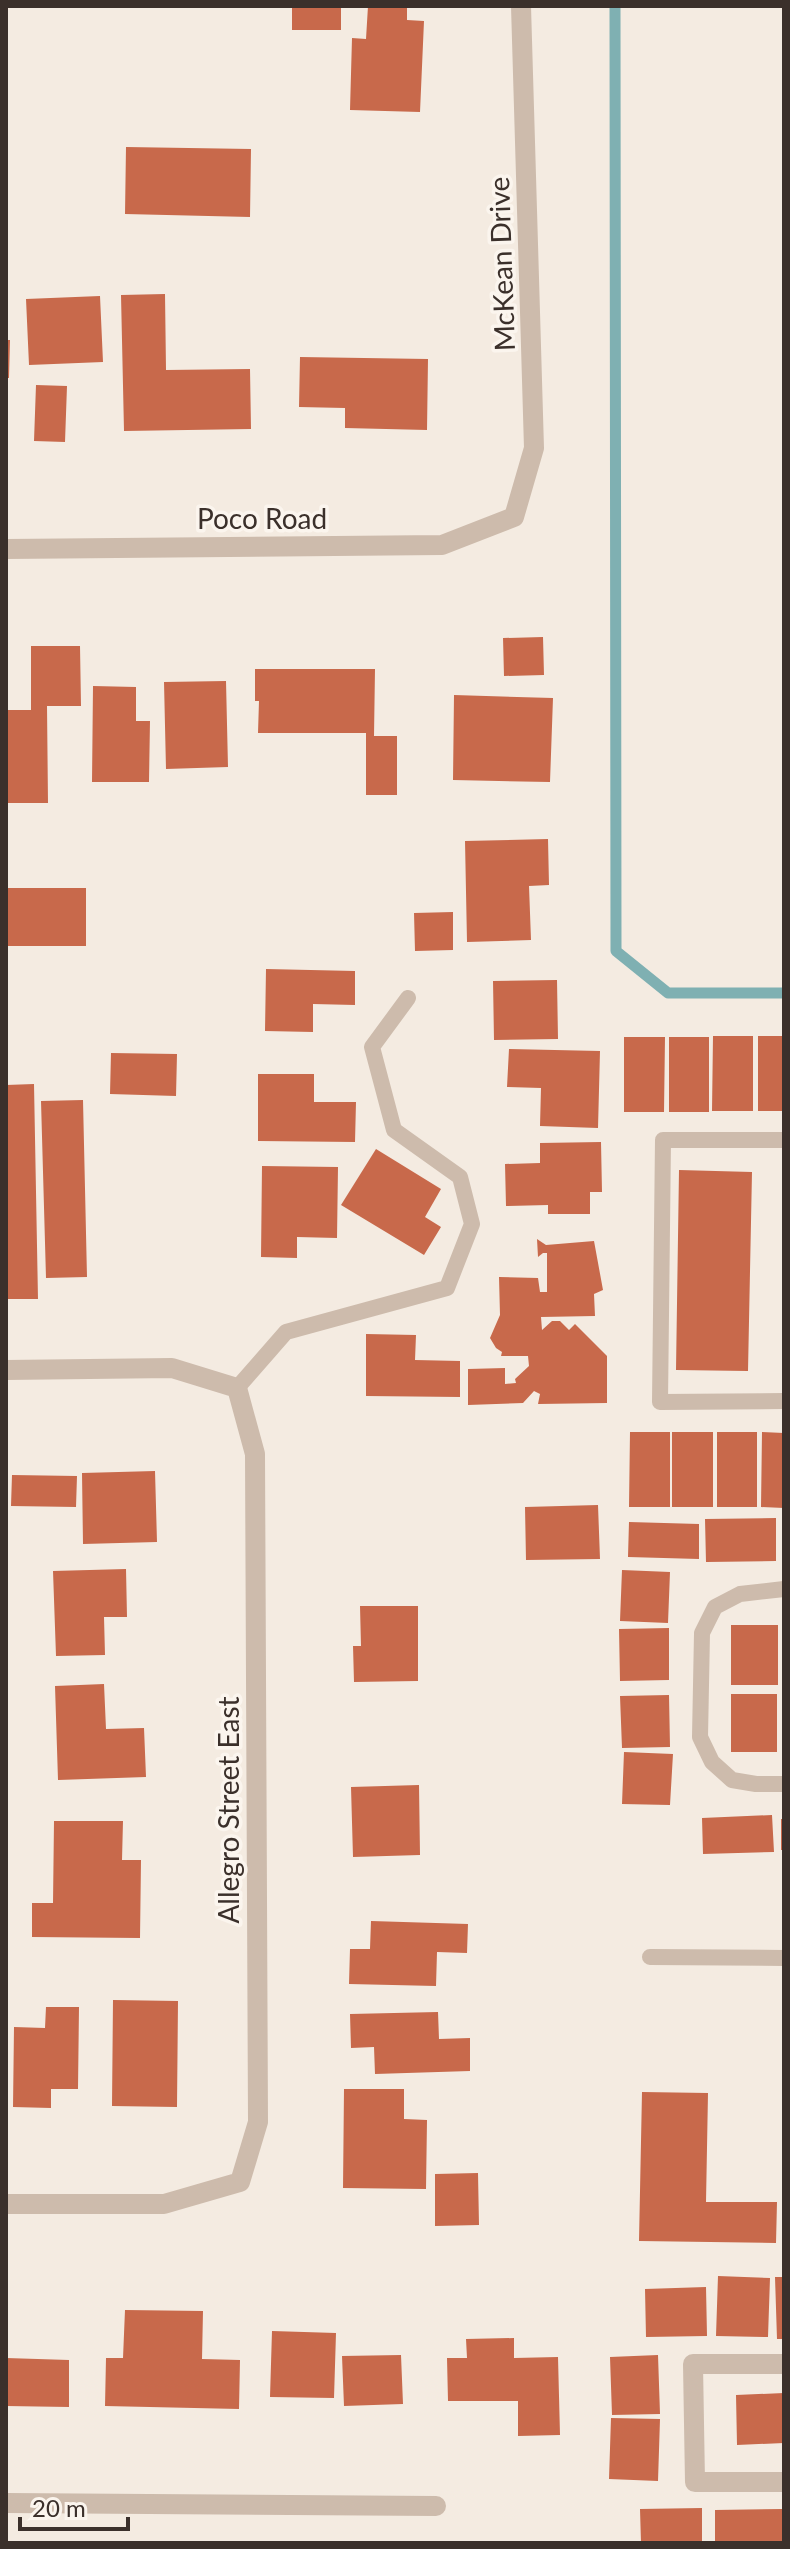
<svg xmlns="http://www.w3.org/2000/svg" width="790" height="2549" font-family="Lato,sans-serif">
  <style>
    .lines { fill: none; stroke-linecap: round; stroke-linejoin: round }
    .stream { stroke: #7fb0b2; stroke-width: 11 }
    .building { fill: #c8694b }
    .lane { stroke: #cdbbac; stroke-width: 16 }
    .street { stroke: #cdbbac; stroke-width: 20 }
    .labels { text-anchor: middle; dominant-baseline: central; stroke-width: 7; stroke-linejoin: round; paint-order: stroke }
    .street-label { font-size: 28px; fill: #3b302b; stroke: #fbf5ee }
  </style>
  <rect width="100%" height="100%" fill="#f4ebe1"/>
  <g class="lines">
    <!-- stream -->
    <path class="stream" d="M615,6L616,951L668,993H784"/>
  </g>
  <!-- building -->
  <path class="building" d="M292,6H341V30H292Z
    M368,6H407V20L424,21L420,112L350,110L352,38L366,39Z
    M126,147L251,149L250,217L125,214Z
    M165,294L166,370L250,369L251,429L124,431L121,295Z
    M100,296L103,362L29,365L26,299Z
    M6,340H10L9,378H6Z
    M300,357L428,359L427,430L345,428V408L299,407Z
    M36,385L67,386L65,442L34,441Z
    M543,637L544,675L504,676L503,638Z
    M31,646H80L81,706H47L48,803H6V710H31Z
    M255,669H375L374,736H397V795H366V733H258L259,701H255Z
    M226,681L228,767L166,769L164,682Z
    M93,686L136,687V721H150L149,782H92Z
    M454,695L553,698L550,782L453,780Z
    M548,839L549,885L529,886L531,940L467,942L465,841Z
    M6,888H86V946H6Z
    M453,912V950L415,951L414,913Z
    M266,969L355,971V1005L313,1004V1032L265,1031Z
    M557,980L558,1039L494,1040L493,981Z
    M713,1036H753V1111H712Z
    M758,1036H784V1111H758Z
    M624,1037H665L664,1112H624Z
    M669,1037H709V1112H669Z
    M509,1049L600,1051L598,1128L540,1126L541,1088L507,1087Z
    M111,1053L177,1054L176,1096L110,1094Z
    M258,1074H314V1102H356L355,1142L258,1141Z
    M34,1084L38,1299H6V1085Z
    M83,1100L87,1277L46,1278L41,1101Z
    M601,1142L602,1192H590V1214H548V1205L506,1206L505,1164L540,1163V1143Z
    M376,1149L441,1189L425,1217L441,1227L424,1255L341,1205Z
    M262,1166L338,1167L337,1238L297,1237V1258L261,1257Z
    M679,1170L752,1172L748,1371L676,1370Z
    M537,1239L546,1245L594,1241L603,1290L594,1294L595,1316L541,1317L542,1330L552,1321H560L569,1330L575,1324L607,1356V1403L538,1404L540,1394L534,1391L523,1403L468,1405V1369L505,1368V1384L516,1383L515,1379L529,1366L528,1356H501L502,1352L496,1348L490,1338L500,1315L499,1277L538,1278L540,1292H547V1253H543L538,1257Z
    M366,1334L416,1335L415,1360L460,1361V1397L366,1396Z
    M630,1432H670V1507H629Z
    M672,1432H713V1507H672Z
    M717,1432H757V1507H717Z
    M762,1432L784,1433V1508L761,1507Z
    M155,1471L157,1542L83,1544L82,1473Z
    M12,1475L77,1476L76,1507L11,1506Z
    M598,1505L600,1559L526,1560L525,1507Z
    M776,1518V1561L706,1562L705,1519Z
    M629,1522L699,1524V1559L628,1557Z
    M126,1569L127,1617H104L105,1655L56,1656L53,1571Z
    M622,1570L670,1572L668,1623L620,1621Z
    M360,1606H418V1681L354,1682L353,1646H361Z
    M731,1625H778V1685H731Z
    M669,1628V1680L620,1681L619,1629Z
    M104,1684L106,1729L144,1728L146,1777L58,1780L55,1686Z
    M731,1694H777V1752H731Z
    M669,1695L670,1747L622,1748L620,1696Z
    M624,1752L673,1754L670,1805L622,1804Z
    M419,1785L420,1855L353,1857L351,1787Z
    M772,1815L774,1852L703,1854L702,1818Z
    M781,1819H784V1850H781Z
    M54,1821H123L122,1860H141L140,1938L32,1937V1903H53Z
    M371,1921L468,1924L467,1953L437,1952L436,1986L349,1984L350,1949H370Z
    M113,2000L178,2001L177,2107L112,2106Z
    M46,2007H79L78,2089H51V2108L13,2107L14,2027L45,2028Z
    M438,2012L439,2039L470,2038V2071L375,2074L374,2047L351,2048L350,2014Z
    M344,2089H404V2119L427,2120L426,2189L343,2188Z
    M642,2092L708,2093L706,2202H777L776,2243L639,2241Z
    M478,2173L479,2225L435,2226V2174Z
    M718,2276L770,2278L768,2337L716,2336Z
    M775,2277H784V2339H777Z
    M706,2287L707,2336L646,2337L645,2289Z
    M125,2310L203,2311L202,2359L240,2360L239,2409L105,2406L106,2358H123Z
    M272,2331L336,2333L334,2398L270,2397Z
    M514,2338V2358L558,2357L560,2435L518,2436V2401H448L447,2358H467L466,2339Z
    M401,2355L403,2404L344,2406L342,2356Z
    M658,2355L660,2414L612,2415L610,2357Z
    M6,2358L69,2360V2407L6,2406Z
    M784,2393V2443L737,2445L736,2395Z
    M611,2418L660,2419L658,2481L609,2479Z
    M702,2508V2543H641L640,2509Z
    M783,2509V2543H715V2510Z"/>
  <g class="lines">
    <!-- lane -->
    <path class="lane" d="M784,1140H663L660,1402L784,1401
      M237,1388L286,1332L447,1288L472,1224L460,1177L394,1130L372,1047L408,998
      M784,1589L740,1594L715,1607L702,1633L700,1737L712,1762L732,1780L756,1784H784
      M650,1957L784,1958"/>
    <!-- street -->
    <path class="street" d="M6,549L442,545L514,517L534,448L521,6
      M6,1370L172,1368L237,1388L255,1454L258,2122L240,2182L164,2204H6
      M784,2364H693L695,2482H784
      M6,2503L436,2506"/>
  </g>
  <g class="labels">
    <!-- street labels -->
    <g class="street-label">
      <text transform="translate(501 264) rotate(-92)">McKean Drive</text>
      <text x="262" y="518">Poco Road</text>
      <text transform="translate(228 1810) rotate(-90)">Allegro Street East</text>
    </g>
  </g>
  <!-- border -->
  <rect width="790" height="2549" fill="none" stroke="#3b302b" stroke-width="16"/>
  <!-- scale -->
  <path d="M20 2517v12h108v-12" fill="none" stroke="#3b302b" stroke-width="4"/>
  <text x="32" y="2517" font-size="24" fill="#3b302b" stroke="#fbf5ee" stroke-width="6" paint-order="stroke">20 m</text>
</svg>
